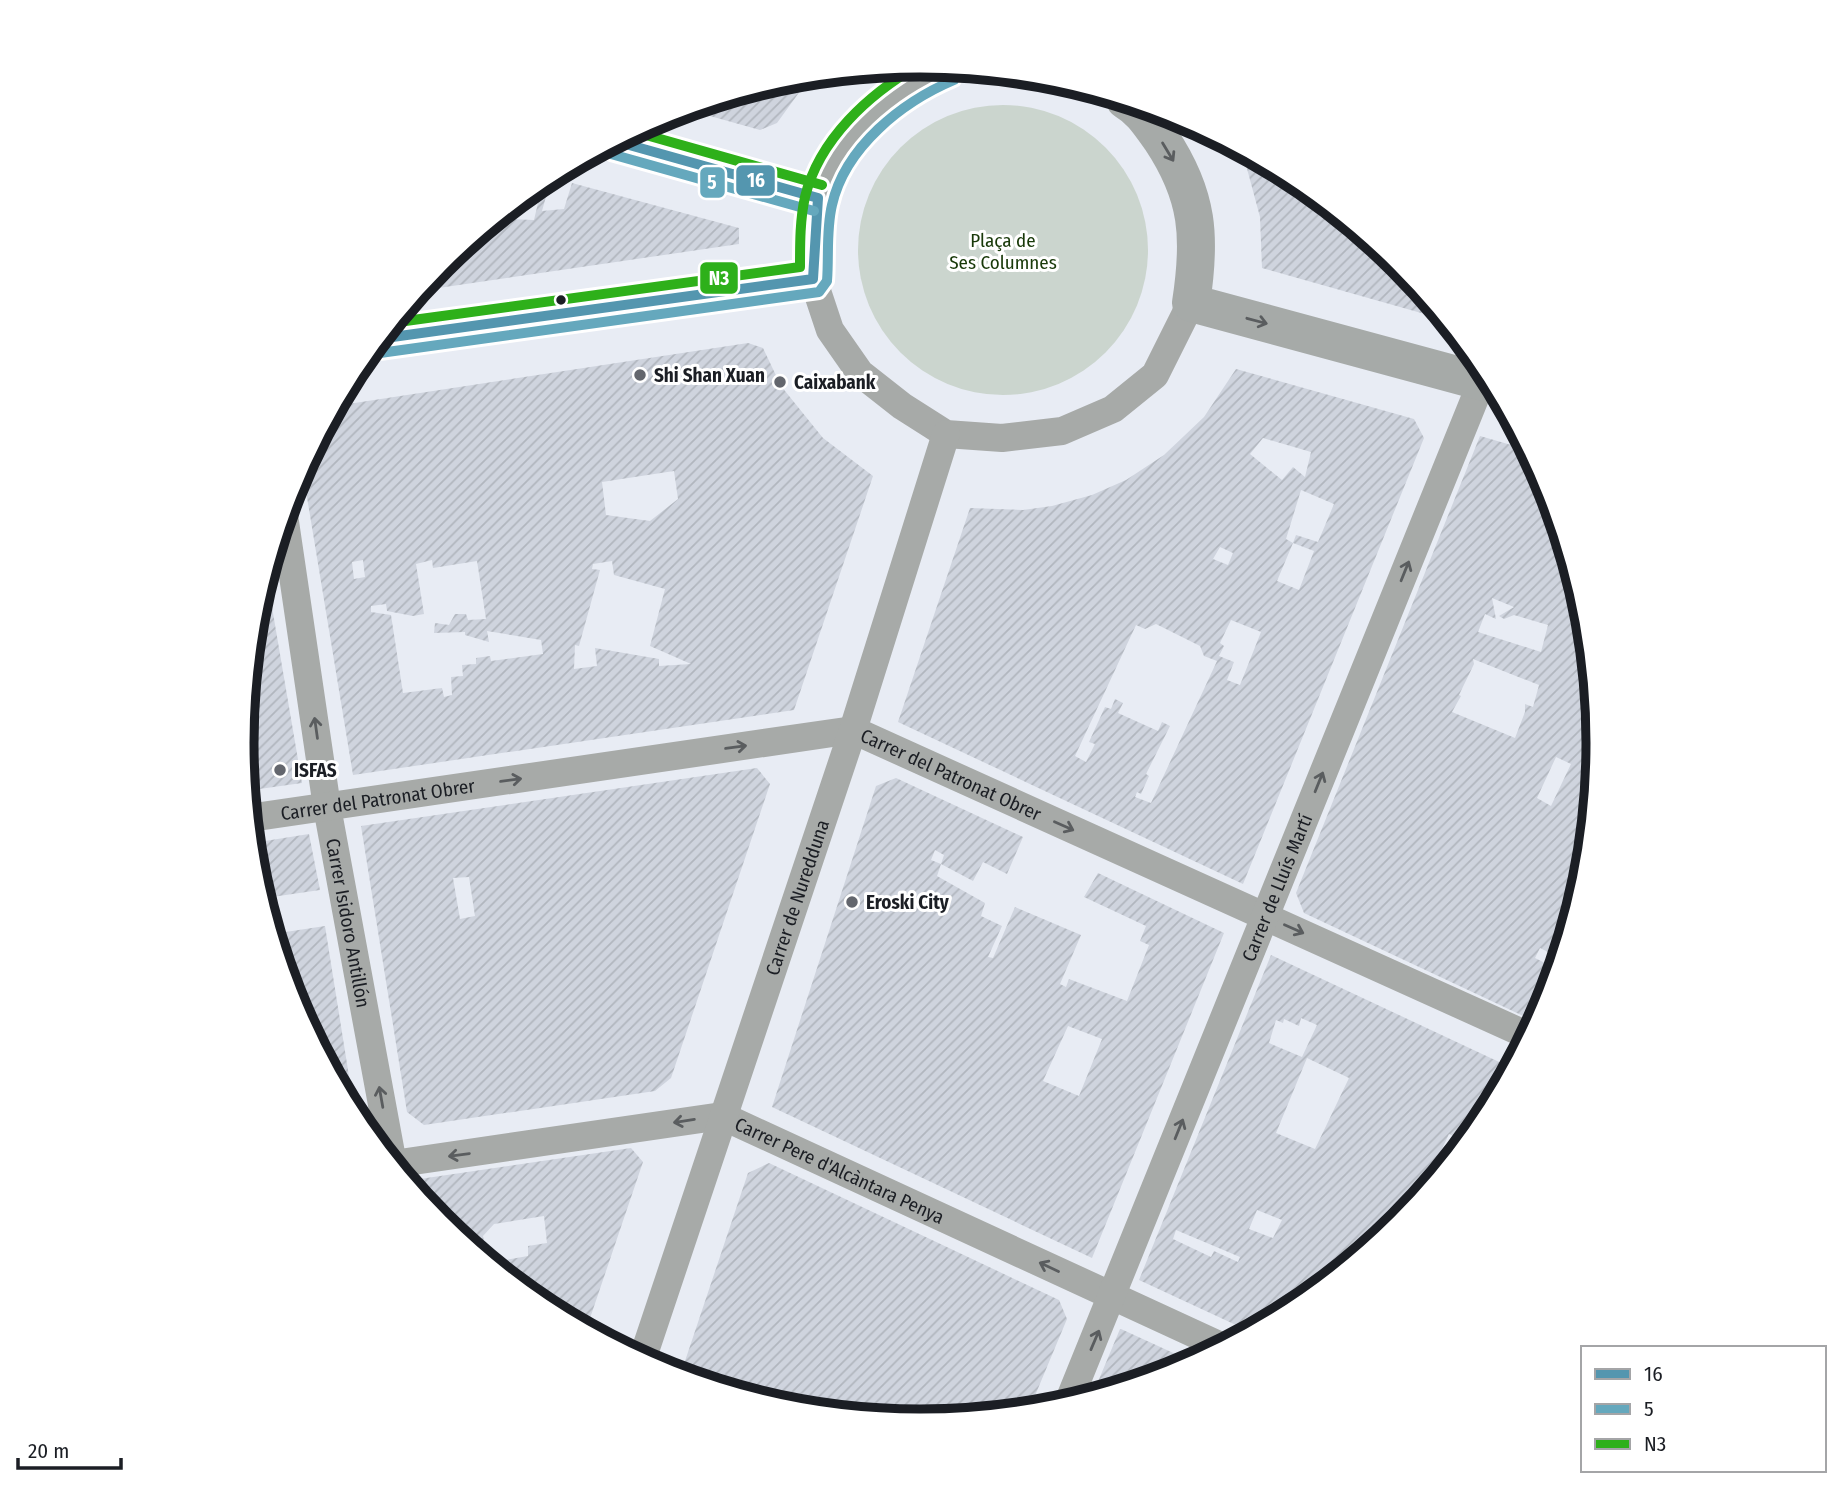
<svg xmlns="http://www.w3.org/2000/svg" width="1840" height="1486" font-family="'Fira Sans Condensed',sans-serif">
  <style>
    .park { fill: #cbd5ce }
    .building { fill: url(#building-hatch); fill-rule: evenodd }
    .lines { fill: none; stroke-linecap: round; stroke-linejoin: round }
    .street { stroke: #a7aaa8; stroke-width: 28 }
    .secondary { stroke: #a6aaa8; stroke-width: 38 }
    .bus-1-casing { stroke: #fff; stroke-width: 16 }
    .bus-2-casing { stroke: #fff; stroke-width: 16 }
    .bus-3-casing { stroke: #fff; stroke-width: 16 }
    .bus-1 { stroke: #5496af; stroke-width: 10 }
    .bus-2 { stroke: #65a8bd; stroke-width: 10 }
    .bus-3 { stroke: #2eb01a; stroke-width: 10 }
    .oneway { stroke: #5a5d5f }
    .bus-dot { fill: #1b1e24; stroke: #fff; stroke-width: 2.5 }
    .poi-dot { fill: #63666d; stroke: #fff; stroke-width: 2.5 }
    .labels { text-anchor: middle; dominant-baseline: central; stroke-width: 6; stroke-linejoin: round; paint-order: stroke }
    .park-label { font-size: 19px; fill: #183909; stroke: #fff }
    .poi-label { font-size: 19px; font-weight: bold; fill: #1b1e24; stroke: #fff; text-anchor: start }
    .street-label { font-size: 19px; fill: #1b1e24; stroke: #fff }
    .rim { fill: none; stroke: #1b1e24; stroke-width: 9 }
    .line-badge { stroke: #fff; stroke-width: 2.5 }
    .badge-label { font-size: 19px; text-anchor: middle; font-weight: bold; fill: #fff }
  </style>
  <defs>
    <pattern id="building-hatch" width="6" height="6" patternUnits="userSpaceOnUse" patternTransform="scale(1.75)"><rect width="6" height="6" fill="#cfd4de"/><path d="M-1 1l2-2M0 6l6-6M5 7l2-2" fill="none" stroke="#b1b6be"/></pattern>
  </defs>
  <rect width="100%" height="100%" fill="#e8ecf4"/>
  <!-- park -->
  <path class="park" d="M858 250a145 145 0 1 1 290 0a145 145 0 1 1-290 0Z"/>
  <!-- building -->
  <path class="building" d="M811,76L777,123L760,130L685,109L788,78Z
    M1242,150L1297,179L1400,264L1446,320L1262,268L1260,217Z
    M572,183L739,228V244L418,291L441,263L505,211V219L534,220L538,203L524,198L531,189L547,193L542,211L564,209Z
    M748,343L763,348L781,386L823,438L873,476L794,710L353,775L302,467L335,406ZM674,471L678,499L650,521L606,515L602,482ZM363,560L365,577L354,579L352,562ZM432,560L433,568L477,561L486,619L468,620L466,614H455L449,625L435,623L434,633L465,632V635L489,642L487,631L541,640L543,654L491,661L490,656L476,658V664L462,665L463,676L451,677L452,695L444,697L442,688L403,693L391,615L371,612V606L386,604L387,611L413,616L424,614L416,564ZM612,561L614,575L665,589L650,646L691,664L659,666V659L595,648L597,666L574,669L575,645L579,646L600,570L592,569L593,564Z
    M1236,369L1414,419L1424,438L1243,884L898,722L970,508L1023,510L1052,506L1092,495L1126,480L1164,455L1204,417ZM1263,438L1311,452L1305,477L1293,467L1282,480L1250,454ZM1301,490L1334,504L1318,542L1296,535L1293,543L1314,551L1299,590L1277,581L1293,543L1286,539ZM1220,547L1233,553L1228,565L1213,559ZM1231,620L1261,632L1240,685L1227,680L1234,662L1219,656L1224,646L1220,643ZM1156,624L1200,646L1204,656L1217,661L1151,803L1135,797L1137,792L1141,794L1149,776L1146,774L1170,726L1162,722L1158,731L1118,713L1123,703L1115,699L1111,709L1105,707L1089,742L1095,744L1086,762L1075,756L1136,625L1145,629Z
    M1480,436L1529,450L1547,484L1585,611L1598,743L1585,876L1560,958L1540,948L1535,958L1557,969L1546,1003L1536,1022L1304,913L1296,893ZM1492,598L1514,607L1499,616L1504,619L1514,615L1548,625L1541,652L1478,632L1485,614L1496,619ZM1473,659L1539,685L1533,707L1525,704V712L1515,738L1452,712L1461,696L1459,695L1474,664ZM1556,757L1571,764L1551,806L1537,798Z
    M266,572L302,783L246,791L242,743L255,610Z
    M757,768L770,784L671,1078L655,1091L424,1125L407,1112L361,826ZM469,877L475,916L460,919L453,878Z
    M896,778L1023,837L1007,874L983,862L973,881L941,864L944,855L935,850L931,860L941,864L937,876L985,903L981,916L1002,926L988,957L993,958L1015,907L1081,935L1060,984L1066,987L1069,979L1127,1001L1149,945L1140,941L1146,926L1084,897L1098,873L1224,933L1092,1258L772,1107L876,786ZM1068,1026L1102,1039L1079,1096L1043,1081Z
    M309,834L320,890L272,897L279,933L325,926L356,1120L293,1002L255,875L252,843Z
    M1271,955L1512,1068L1484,1120L1465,1142L1449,1134L1432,1170L1440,1173L1399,1223L1296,1307L1251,1332L1139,1280ZM1301,1018L1317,1025L1302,1057L1269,1043L1276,1020L1283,1023L1284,1019L1299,1026ZM1307,1058L1349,1078L1315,1149L1276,1133ZM1257,1210L1282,1220L1273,1238L1249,1229ZM1176,1230L1240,1257L1238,1262L1214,1251L1211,1257L1173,1239Z
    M631,1148L643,1162L586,1330L543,1307L489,1263L528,1256V1246L547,1243L544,1216L494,1224L483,1236L484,1242L477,1243L479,1254L440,1222L406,1181Z
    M769,1163L1059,1300L1067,1319L1029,1410L920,1421L787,1408L680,1376L748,1173Z
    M1120,1329H1121L1193,1362L1179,1370L1092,1396Z"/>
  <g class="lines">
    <!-- street -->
    <g class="street">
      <path d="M813,279L830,330L860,373L902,406L946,434L1002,438L1062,431L1113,409L1155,375L1191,303"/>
      <path id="s1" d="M284,515L327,807L393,1164"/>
      <path id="s2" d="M249,818L853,730L1529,1036"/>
      <path id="s3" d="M393,1164L722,1116L1223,1347"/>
      <path id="s4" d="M642,1360L853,730L946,434"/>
      <path id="s5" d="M1068,1403L1486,371"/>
    </g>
    <!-- secondary -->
    <path class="secondary" d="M1125,100C1142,110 1150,124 1161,139C1199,196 1201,238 1191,303L1494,385
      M615,141L818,198
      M378,339L813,279C815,253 813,223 819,198C831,145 898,84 948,67"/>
    <defs>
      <path id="bus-1" d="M615,141L818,198L813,279
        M378,339L813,279"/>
      <path id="bus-2" d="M611,154L814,211
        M380,353L819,292L827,281C829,256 826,230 832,205C845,147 902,102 954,80"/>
      <path id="bus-3" d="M632,131L822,185
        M391,323L800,267C800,243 800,219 805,197C819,139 869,94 919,65"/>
    </defs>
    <!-- bus-1 casing -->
    <use href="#bus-1" class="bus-1-casing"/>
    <!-- bus-2 casing -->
    <use href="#bus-2" class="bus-2-casing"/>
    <!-- bus-3 casing -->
    <use href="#bus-3" class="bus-3-casing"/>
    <!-- bus-1 -->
    <use href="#bus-1" class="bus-1"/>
    <!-- bus-2 -->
    <use href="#bus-2" class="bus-2"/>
    <!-- bus-3 -->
    <use href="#bus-3" class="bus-3"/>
  </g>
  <!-- one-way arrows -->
  <defs><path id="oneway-shaft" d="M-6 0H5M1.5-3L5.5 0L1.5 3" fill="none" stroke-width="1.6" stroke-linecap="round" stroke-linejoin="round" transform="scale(1.75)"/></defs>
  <g class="oneway">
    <use href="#oneway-shaft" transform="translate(1168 152) rotate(59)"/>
    <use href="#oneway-shaft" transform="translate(1257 321) rotate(15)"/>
    <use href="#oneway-shaft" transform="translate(1405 571) rotate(-68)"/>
    <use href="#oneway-shaft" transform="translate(316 728) rotate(-98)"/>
    <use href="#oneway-shaft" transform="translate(736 747) rotate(-8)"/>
    <use href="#oneway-shaft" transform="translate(511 780) rotate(-8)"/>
    <use href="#oneway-shaft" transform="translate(1319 782) rotate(-68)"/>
    <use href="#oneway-shaft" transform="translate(1064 826) rotate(24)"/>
    <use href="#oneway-shaft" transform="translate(1294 929) rotate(24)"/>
    <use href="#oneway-shaft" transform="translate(381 1097) rotate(-100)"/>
    <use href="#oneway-shaft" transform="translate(684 1121) rotate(171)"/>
    <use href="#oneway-shaft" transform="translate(1179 1129) rotate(-68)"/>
    <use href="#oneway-shaft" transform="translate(459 1155) rotate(172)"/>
    <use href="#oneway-shaft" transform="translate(1049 1267) rotate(-155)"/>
    <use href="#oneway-shaft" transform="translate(1095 1340) rotate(-67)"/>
  </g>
  <!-- markers -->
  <circle class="bus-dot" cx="561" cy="300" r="6"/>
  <g class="poi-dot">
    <circle cx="640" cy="375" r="7"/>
    <circle cx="780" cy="382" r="7"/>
    <circle cx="280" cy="770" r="7"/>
    <circle cx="852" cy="902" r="7"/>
  </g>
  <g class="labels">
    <!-- park labels -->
    <g class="park-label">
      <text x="1003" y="240">Plaça de<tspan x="1003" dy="22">Ses Columnes</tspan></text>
    </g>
    <!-- poi labels -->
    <g class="poi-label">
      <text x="654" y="375">Shi Shan Xuan</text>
      <text x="794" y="382">Caixabank</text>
      <text x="294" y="770">ISFAS</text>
      <text x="866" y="902">Eroski City</text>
    </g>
    <!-- street labels -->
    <g class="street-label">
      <text stroke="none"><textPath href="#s2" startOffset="718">Carrer del Patronat Obrer</textPath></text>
      <text stroke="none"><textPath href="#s2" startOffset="130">Carrer del Patronat Obrer</textPath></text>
      <text stroke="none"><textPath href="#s5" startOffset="556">Carrer de Lluís Martí</textPath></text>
      <text stroke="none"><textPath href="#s4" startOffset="488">Carrer de Nuredduna</textPath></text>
      <text stroke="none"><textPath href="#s1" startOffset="413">Carrer Isidoro Antillón</textPath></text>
      <text stroke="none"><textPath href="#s3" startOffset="462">Carrer Pere d'Alcàntara Penya</textPath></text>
    </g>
  </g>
  <!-- crop -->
  <path d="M0 0H1840V1486H0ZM254 743a666 666 0 1 1 1332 0a666 666 0 1 1-1332 0Z" fill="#fff" fill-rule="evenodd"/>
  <path class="rim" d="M254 743a666 666 0 1 1 1332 0a666 666 0 1 1-1332 0Z"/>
  <g class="line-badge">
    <rect x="735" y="164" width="41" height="33" rx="7" fill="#5496af"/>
    <rect x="699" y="166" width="27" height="33" rx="7" fill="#65a8bd"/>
    <rect x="699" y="261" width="40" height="34" rx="7" fill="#2eb01a"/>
  </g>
  <g class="badge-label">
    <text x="756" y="187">16</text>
    <text x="712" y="189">5</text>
    <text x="719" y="285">N3</text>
  </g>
  <!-- legend -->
  <rect x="1581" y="1346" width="245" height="126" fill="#ffffff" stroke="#a4a5a7" stroke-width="2"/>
  <rect x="1595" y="1369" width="35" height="10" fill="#5496af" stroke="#a4a5a7" stroke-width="2"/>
  <text x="1644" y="1381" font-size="21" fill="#1b1e24">16</text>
  <rect x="1595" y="1404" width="35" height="10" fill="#65a8bd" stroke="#a4a5a7" stroke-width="2"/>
  <text x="1644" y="1416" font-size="21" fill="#1b1e24">5</text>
  <rect x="1595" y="1439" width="35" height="10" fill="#2eb01a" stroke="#a4a5a7" stroke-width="2"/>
  <text x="1644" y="1451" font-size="21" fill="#1b1e24">N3</text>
  <!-- scale -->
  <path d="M18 1458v10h103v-10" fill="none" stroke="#1b1e24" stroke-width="3.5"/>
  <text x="28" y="1458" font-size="21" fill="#1b1e24" stroke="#ffffff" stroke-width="5" paint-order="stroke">20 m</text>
</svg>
